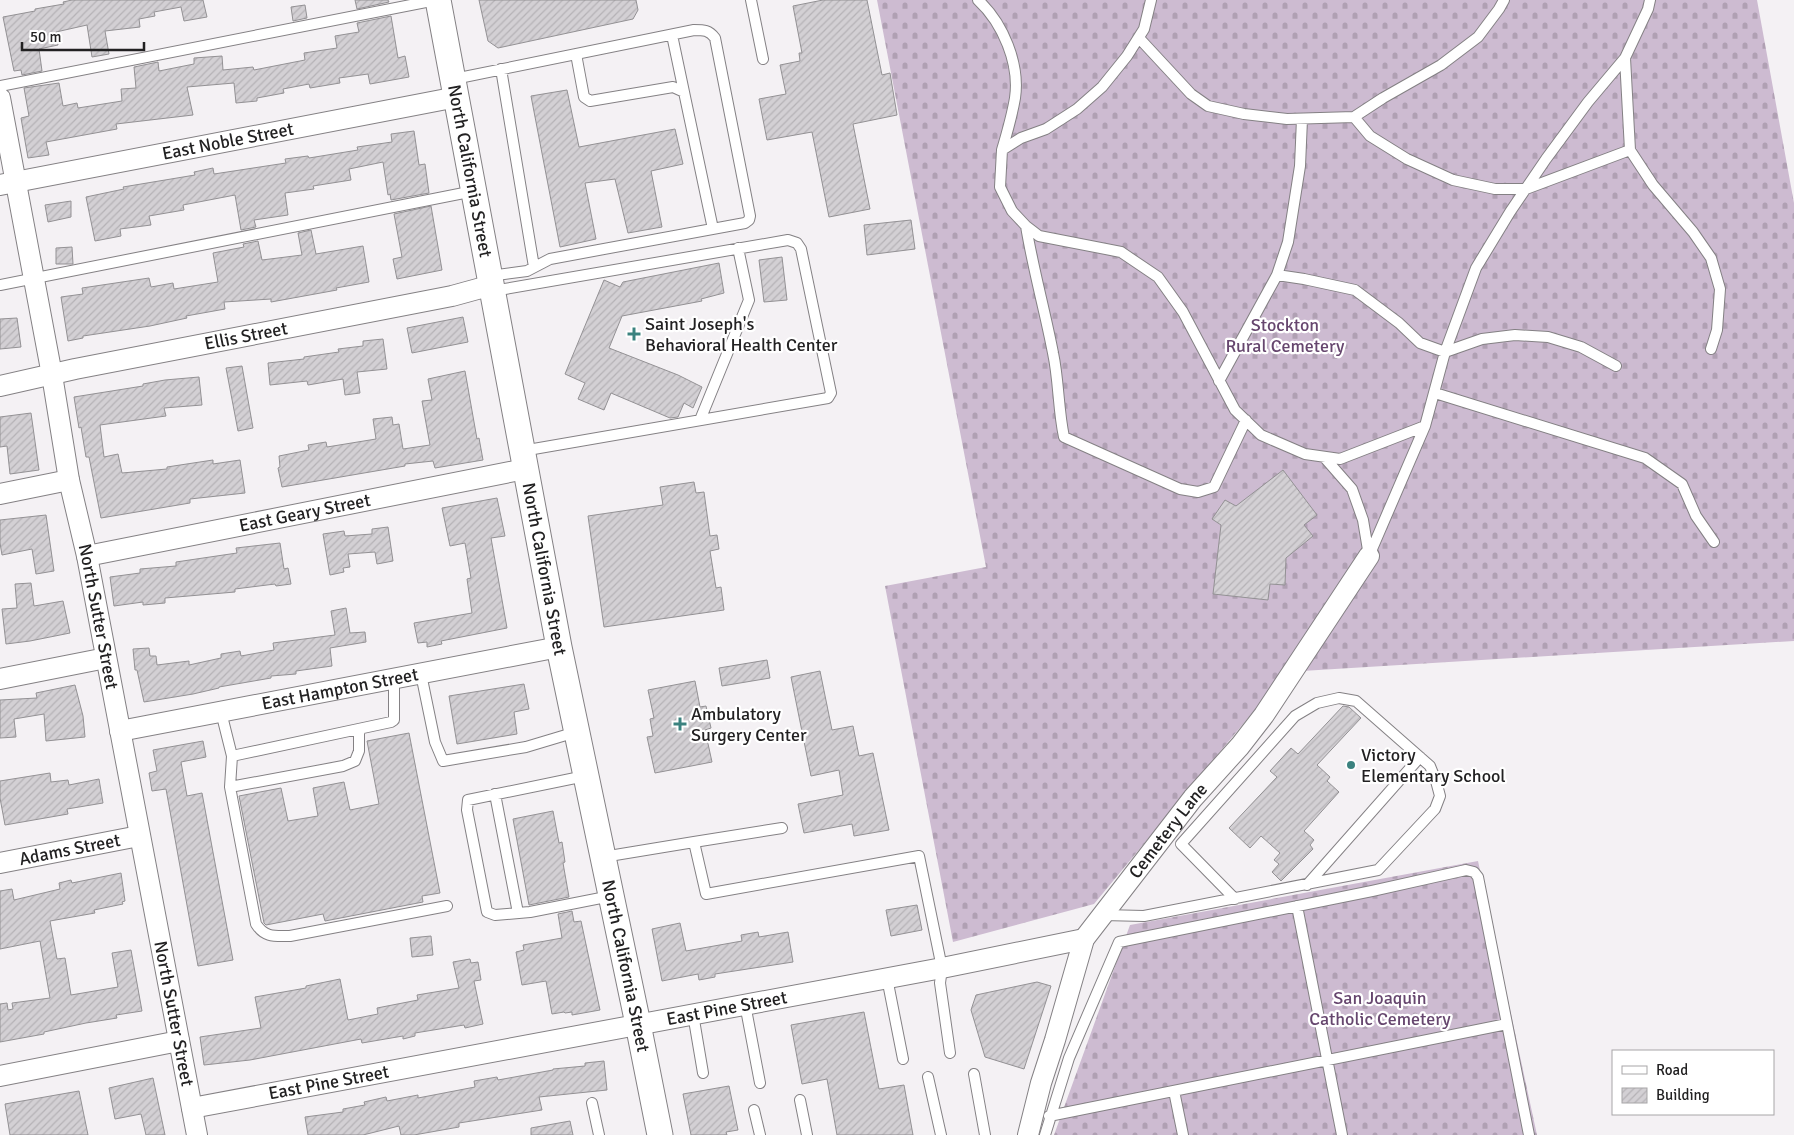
<svg xmlns="http://www.w3.org/2000/svg" width="1794" height="1135" font-family="Signika,sans-serif">
  <style>
    .cemetery { fill: url(#cemetery-stones) }
    .building { fill: url(#building-hatch); stroke: #939194 }
    .lines { fill: none; stroke-linecap: round; stroke-linejoin: round }
    .service-casing { stroke: #848184; stroke-width: 12 }
    .minor-casing { stroke: #848184; stroke-width: 22 }
    .tertiary-casing { stroke: #848184; stroke-width: 27 }
    .service { stroke: #fff; stroke-width: 10 }
    .minor { stroke: #fff; stroke-width: 20 }
    .tertiary { stroke: #fff; stroke-width: 25 }
    .poi-dot { fill: #3b827f; stroke: #fff; stroke-width: 2 }
    .labels { text-anchor: middle; dominant-baseline: central; stroke-width: 4.5; stroke-linejoin: round; paint-order: stroke }
    .street-label { font-size: 18px; fill: #222122; stroke: #fff }
    .poi-label { font-size: 18px; fill: #222122; stroke: #fff; text-anchor: start }
    .park-label { font-size: 18px; fill: #66466e; stroke: #fff }
  </style>
  <defs>
    <pattern id="cemetery-stones" width="16" height="16" patternUnits="userSpaceOnUse" patternTransform="scale(1.25)"><rect width="16" height="16" fill="#cdbbd1"/><path d="M2 7V4a2 2 0 0 1 4 0v3zM10 15v-3a2 2 0 0 1 4 0v3z" fill="#b0a0b3"/></pattern>
    <pattern id="building-hatch" width="6" height="6" patternUnits="userSpaceOnUse" patternTransform="scale(1.25)"><rect width="6" height="6" fill="#d3d0d4"/><path d="M-1 1l2-2M0 6l6-6M5 7l2-2" fill="none" stroke="#b5b2b6"/></pattern>
  </defs>
  <rect width="100%" height="100%" fill="#f4f1f4"/>
  <!-- cemetery -->
  <path class="cemetery" d="M877,0H1757L1794,203V641L1286,672L1094,904L953,942L885,586L986,567Z
    M1478,861L1537,1135H1054L1130,925Z"/>
  <!-- building -->
  <path class="building" d="M72,0H203L207,17L184,21L181,7L154,12L155,16L139,19L140,27L105,31L109,54L92,57L87,25L56,32L58,45L39,49L42,71L22,75L21,70L14,71L3,17L35,11V9L64,4L63,2Z
    M355,0H388L389,2L357,9Z
    M479,0H636L638,10L633,19L498,48L488,41Z
    M823,0H867L882,75L890,73L897,115L853,124L870,209L829,217L812,132L767,140L759,99L786,94L780,65L800,61L799,53H802L793,6Z
    M305,5L307,18L293,21L291,7Z
    M391,16L398,58L405,56L409,77L370,84L368,74L339,78L340,83L310,88L309,84L283,89L284,93L257,98V101L236,103L234,83L187,87L193,115L116,124L117,129L46,142L49,155L28,158L21,118L29,116L24,88L59,83L63,106L77,103L78,108L122,101L121,89L136,88L134,67L158,62L159,71L194,64V58L222,56L223,70L253,67L254,70L305,60L304,53L337,48L335,36L359,32L357,23Z
    M567,90L579,147L675,129L683,164L651,171L662,227L628,233L615,179L585,183L596,239L560,247L531,96Z
    M414,131L419,165L425,164L429,193L391,200L390,194L388,195L383,162L349,169L351,180L313,186L314,189L285,193L288,215L254,220L256,227L241,230L235,195L183,205L184,210L149,216L151,225L120,229L121,236L95,241L86,197L124,189L123,187L195,175L194,172L213,168L214,174L286,163L285,159L308,156L309,158L358,150L357,147L392,142L391,134Z
    M71,201V217L48,222L45,205Z
    M431,206L442,270L397,279L393,259L402,257L394,214Z
    M911,220L915,249L867,255L864,225Z
    M311,230L316,254L363,246L369,282L336,288L337,290L271,302V299L224,302L225,309L186,316L187,318L150,326L83,336V338L68,341L61,297L83,294L82,288L149,278L151,287L173,283L174,289L218,282L213,253L244,247L243,244L258,241L262,260L302,255L298,233Z
    M72,247L73,264H56V248Z
    M782,257L787,300L764,302L759,260Z
    M719,263L724,293L701,299L702,301L622,316L609,348L678,375L702,387L693,408L684,403L678,417L670,418L611,393L604,410L578,399L585,383L565,374L604,280L620,287L623,282Z
    M463,317L468,342L412,353L407,328Z
    M17,318L21,347L0,349V319Z
    M383,339L387,369L357,372L360,393L345,395L343,379L308,385L307,381L270,385L268,363L304,359V357L339,352L338,349L363,346V341Z
    M242,366L253,428L238,431L226,368Z
    M465,371L477,439L479,438L483,460L435,468L433,461L405,464V466L282,487L278,468L280,467L279,456L309,450L308,445L326,442L327,447L376,439L373,419L392,417L393,425L399,424L403,449L430,445L422,401L432,400L428,379Z
    M199,377L202,405L164,408L166,416L100,425L104,457L118,454L122,473L167,469V467L213,460V464L240,460L245,493L190,499V503L101,518L89,457H86L81,427L79,428L74,397L143,386V384L165,380Z
    M31,413L39,470L10,474L7,446L0,447V417Z
    M1283,470L1317,515L1304,525L1313,536L1286,558L1285,585L1270,584L1268,600L1213,594L1221,525L1212,519L1225,500L1236,506Z
    M694,482L696,493L704,492L710,536L717,535L719,549L710,551L716,588L721,587L724,610L604,627L588,516L663,505L660,487Z
    M497,498L505,536L491,538L507,628L441,641L442,644L427,647V642L418,643L414,623L472,613L467,579L471,578L465,543L450,546L442,508Z
    M46,515L54,571L36,574L32,549L2,555L0,543V520Z
    M388,527L393,561L377,564L375,552L348,554L350,567L343,568L344,572L330,575L323,534L344,531L345,536L372,534V529Z
    M280,543L284,569L288,568L291,584L276,586L275,584L235,589V592L165,598V603L143,605V602L114,606L110,577L140,573V569L176,566V562L237,553L236,548Z
    M31,583L34,606L63,601L70,633L30,641L6,644L2,609L17,608L15,584Z
    M346,608L350,633L365,632L366,642L330,648L332,666L296,671V674L271,676V678L219,687V688L193,694L144,702L137,670H135L133,649L149,648L150,656H156L157,665L189,661V665L221,658V654L240,651L241,656L274,650L273,643L335,635L331,611Z
    M767,660L770,678L722,686L719,668Z
    M820,671L832,730L853,726L859,756L873,753L889,830L854,836L852,824L804,833L798,804L843,795L839,770L811,776L791,677Z
    M695,681L700,707L706,706L711,728L705,730L712,762L655,773L647,737L653,736L650,719L654,718L648,690Z
    M524,684L529,709L514,712L517,734L457,744L449,696Z
    M75,685L83,716L85,737L46,741L44,714L14,719L16,737L0,738V700L37,698L36,693Z
    M1343,706L1349,707L1361,718L1317,765L1330,777L1327,781L1339,792L1304,831L1314,840L1310,845L1313,849L1281,881L1272,872L1279,864L1274,860L1280,853L1261,836L1250,848L1229,828L1277,777L1270,771L1291,748L1298,754Z
    M409,733L440,893L422,896L423,902L325,921L323,914L266,925L264,923L239,796L281,788L288,821L318,816L313,788L344,782L350,810L379,804L367,741Z
    M203,741L206,757L181,762L187,796L202,793L233,960L198,966L166,789L152,791L149,773L157,771L153,750Z
    M50,773L51,782L68,780L69,785L99,779L103,803L67,809L68,814L5,825L0,798V781Z
    M553,811L559,843L562,842L565,862L563,863L569,897L529,905L513,819Z
    M121,873L125,901L122,902L123,904L94,910L95,913L50,921L57,959L65,958L71,995L118,987L112,953L131,950L142,1011L116,1015L117,1018L86,1023L44,1032V1034L0,1042V1004L7,1003L8,1010L13,1009L12,1003L50,998L40,941L0,949V891L12,889L14,900L60,889L59,883L71,880L72,883Z
    M917,905L922,930L891,936L886,910Z
    M572,911L574,922L581,921L600,1010L572,1015V1012L565,1013L564,1012L552,1014L546,981L522,985L516,952L524,950L523,945L562,938L558,914Z
    M680,923L686,951L742,941L741,935L758,932L759,937L788,932L793,962L715,974V977L699,980L698,974L662,981L652,929Z
    M431,936L433,955L412,957L410,938Z
    M470,959L471,963L478,962L481,980L474,981L483,1024L465,1028L464,1025L415,1033V1036L403,1039V1036L362,1043L361,1039L250,1060L204,1065L200,1037L261,1028L255,997L306,988V986L340,979L348,1020L378,1014L377,1008L418,1000L417,995L459,988L453,962Z
    M1037,982L1051,986L1024,1069L985,1057L971,1010L976,995Z
    M864,1012L879,1089L904,1085L913,1135H837L827,1079L802,1084L791,1025Z
    M604,1061L607,1090L539,1097L542,1110L459,1123V1127L414,1135H401L399,1126L363,1135H308L305,1117L343,1112V1109L365,1105L364,1102L386,1097L387,1101L418,1095V1098L475,1087L474,1081L497,1077L498,1080L553,1070V1069L585,1066V1063Z
    M153,1078L165,1135H146L141,1114L115,1119L109,1088Z
    M729,1086L738,1130L726,1132L727,1135H691L683,1094Z
    M79,1091L88,1135H10L5,1104Z
    M570,1121L573,1135H531V1128Z"/>
  <g class="lines">
    <defs>
      <path id="service" d="M751,0L763,59
        M978,0C1003,23 1020,64 1015,98C1012,116 1007,133 1002,150
        M1151,0L1144,29L1127,56L1102,87L1077,109L1046,129L1021,138L1002,150L1000,187L1012,211L1026,226L1039,236L1121,252L1158,277L1183,312L1235,410L1261,435L1305,454L1340,459L1425,426
        M672,35L684,92
        M1139,38L1191,94L1208,106L1244,114L1287,119L1354,117L1383,98L1441,65L1478,37L1499,9L1504,0
        M576,54L584,97L590,101L673,87L684,92L713,229
        M1625,58L1630,150L1653,185L1693,232L1711,258L1720,289L1717,330L1711,349
        M501,69L534,267
        M454,79L694,30C704,30 709,30 715,38L750,216L749,220L745,223L550,259L527,271L490,276
        M0,86L436,0
        M1354,117L1370,136L1407,159L1453,180L1495,189H1526L1630,150
        M1026,226C1033,269 1045,311 1053,353C1059,381 1058,409 1064,437L1180,489L1198,492L1214,487L1246,420
        M1277,275L1304,279L1355,290L1399,323L1420,343L1445,352L1482,339L1515,335L1548,337L1581,347L1616,366
        M0,285L474,191
        M493,291L788,240L797,243L801,249L831,393L828,398L522,451
        M1219,381L1277,275L1288,242L1300,166L1302,119
        M1435,393L1645,458L1682,484L1696,516L1714,542
        M700,420L749,300L738,248
        M1324,457L1352,489L1363,520L1369,556
        M1369,556L1425,426L1445,352L1476,268L1510,212L1546,159L1588,102L1625,58L1648,9L1650,0
        M421,674L435,742L443,761L526,747L576,732
        M221,712L232,756L230,787L256,924C265,938 275,936 290,936L447,906
        M232,756L391,722L394,720V679
        M585,776L468,800L467,810L487,912L495,915L530,912L611,896
        M230,787L343,766L355,761L359,751V729
        M495,794L518,913
        M694,842L782,828
        M603,857L694,842L706,894L919,856L942,968L940,983L950,1053
        M1307,885L1420,757
        M1297,906L1342,1135
        M1103,915L1144,916L1378,870L1435,809L1440,796L1436,781L1430,766L1356,701L1339,698L1317,703L1295,716L1181,844L1235,899
        M887,978L903,1059
        M745,1004L760,1083
        M693,1014L703,1073
        M974,1074L985,1135
        M928,1077L941,1135
        M1174,1091L1183,1135
        M800,1100L807,1135
        M592,1103L599,1135
        M754,1110L760,1135
        M1049,1116L1507,1024
        M1045,1135L1069,1058L1119,942L1372,891L1466,870L1474,872L1478,877L1529,1135"/>
      <g id="minor">
        <path id="s1" d="M0,98L52,375L69,480L87,556L197,1135"/>
        <path id="s2" d="M0,185L457,97"/>
        <path id="s3" d="M0,386L75,369L452,296L492,285"/>
        <path d="M0,494L69,480"/>
        <path id="s4" d="M87,556L525,469"/>
        <path d="M0,679L106,658"/>
        <path id="s5" d="M120,731L559,647"/>
        <path id="s6" d="M0,863L139,836"/>
        <path d="M0,1076L179,1041"/>
        <path id="s7" d="M192,1108L942,968L1084,939"/>
        <path id="s8" d="M1028,1135L1041,1083L1055,1040L1084,939L1193,798L1240,746L1264,715L1369,556"/>
      </g>
      <g id="tertiary">
        <path id="s9" d="M438,0L559,647L638,1024L660,1135"/>
      </g>
    </defs>
    <!-- service casing -->
    <use href="#service" class="service-casing"/>
    <!-- minor casing -->
    <use href="#minor" class="minor-casing"/>
    <!-- tertiary casing -->
    <use href="#tertiary" class="tertiary-casing"/>
    <!-- service -->
    <use href="#service" class="service"/>
    <!-- minor -->
    <use href="#minor" class="minor"/>
    <!-- tertiary -->
    <use href="#tertiary" class="tertiary"/>
  </g>
  <!-- markers -->
  <g class="poi-dot">
    <path d="M631.5 326.5h5v5h5v5h-5v5h-5v-5h-5v-5h5z"/>
    <path d="M677.5 716.5h5v5h5v5h-5v5h-5v-5h-5v-5h5z"/>
    <circle cx="1351" cy="765" r="5"/>
  </g>
  <g class="labels">
    <!-- street labels -->
    <g class="street-label">
      <text stroke="none"><textPath href="#s2" startOffset="232">East Noble Street</textPath></text>
      <text stroke="none"><textPath href="#s9" startOffset="174">North California Street</textPath></text>
      <text stroke="none"><textPath href="#s3" startOffset="251">Ellis Street</textPath></text>
      <text stroke="none"><textPath href="#s4" startOffset="222">East Geary Street</textPath></text>
      <text stroke="none"><textPath href="#s9" startOffset="579">North California Street</textPath></text>
      <text stroke="none"><textPath href="#s1" startOffset="528">North Sutter Street</textPath></text>
      <text stroke="none"><textPath href="#s5" startOffset="224">East Hampton Street</textPath></text>
      <text stroke="none"><textPath href="#s8" startOffset="341">Cemetery Lane</textPath></text>
      <text stroke="none"><textPath href="#s6" startOffset="71">Adams Street</textPath></text>
      <text stroke="none"><textPath href="#s9" startOffset="984">North California Street</textPath></text>
      <text stroke="none"><textPath href="#s7" startOffset="544">East Pine Street</textPath></text>
      <text stroke="none"><textPath href="#s1" startOffset="932">North Sutter Street</textPath></text>
      <text stroke="none"><textPath href="#s7" startOffset="139">East Pine Street</textPath></text>
    </g>
    <!-- poi labels -->
    <g class="poi-label">
      <text x="645" y="324">Saint Joseph's<tspan x="645" dy="21">Behavioral Health Center</tspan></text>
      <text x="691" y="714">Ambulatory<tspan x="691" dy="21">Surgery Center</tspan></text>
      <text x="1361" y="755">Victory<tspan x="1361" dy="21">Elementary School</tspan></text>
    </g>
    <!-- park labels -->
    <g class="park-label">
      <text x="1285" y="325">Stockton<tspan x="1285" dy="21">Rural Cemetery</tspan></text>
      <text x="1380" y="998">San Joaquin<tspan x="1380" dy="21">Catholic Cemetery</tspan></text>
    </g>
  </g>
  <!-- legend -->
  <rect x="1612" y="1050" width="162" height="65" fill="#ffffff" stroke="#a7a6a7"/>
  <rect x="1622" y="1066" width="25" height="8" fill="#ffffff" stroke="#a7a6a7"/>
  <text x="1656" y="1075" font-size="15" fill="#222122">Road</text>
  <rect x="1622" y="1088" width="25" height="15" fill="url(#building-hatch)" stroke="#a7a6a7"/>
  <text x="1656" y="1100" font-size="15" fill="#222122">Building</text>
  <!-- scale -->
  <path d="M22 42v8h122v-8" fill="none" stroke="#222122" stroke-width="2.5"/>
  <text x="30" y="42" font-size="15" fill="#222122" stroke="#ffffff" stroke-width="4" paint-order="stroke">50 m</text>
</svg>
